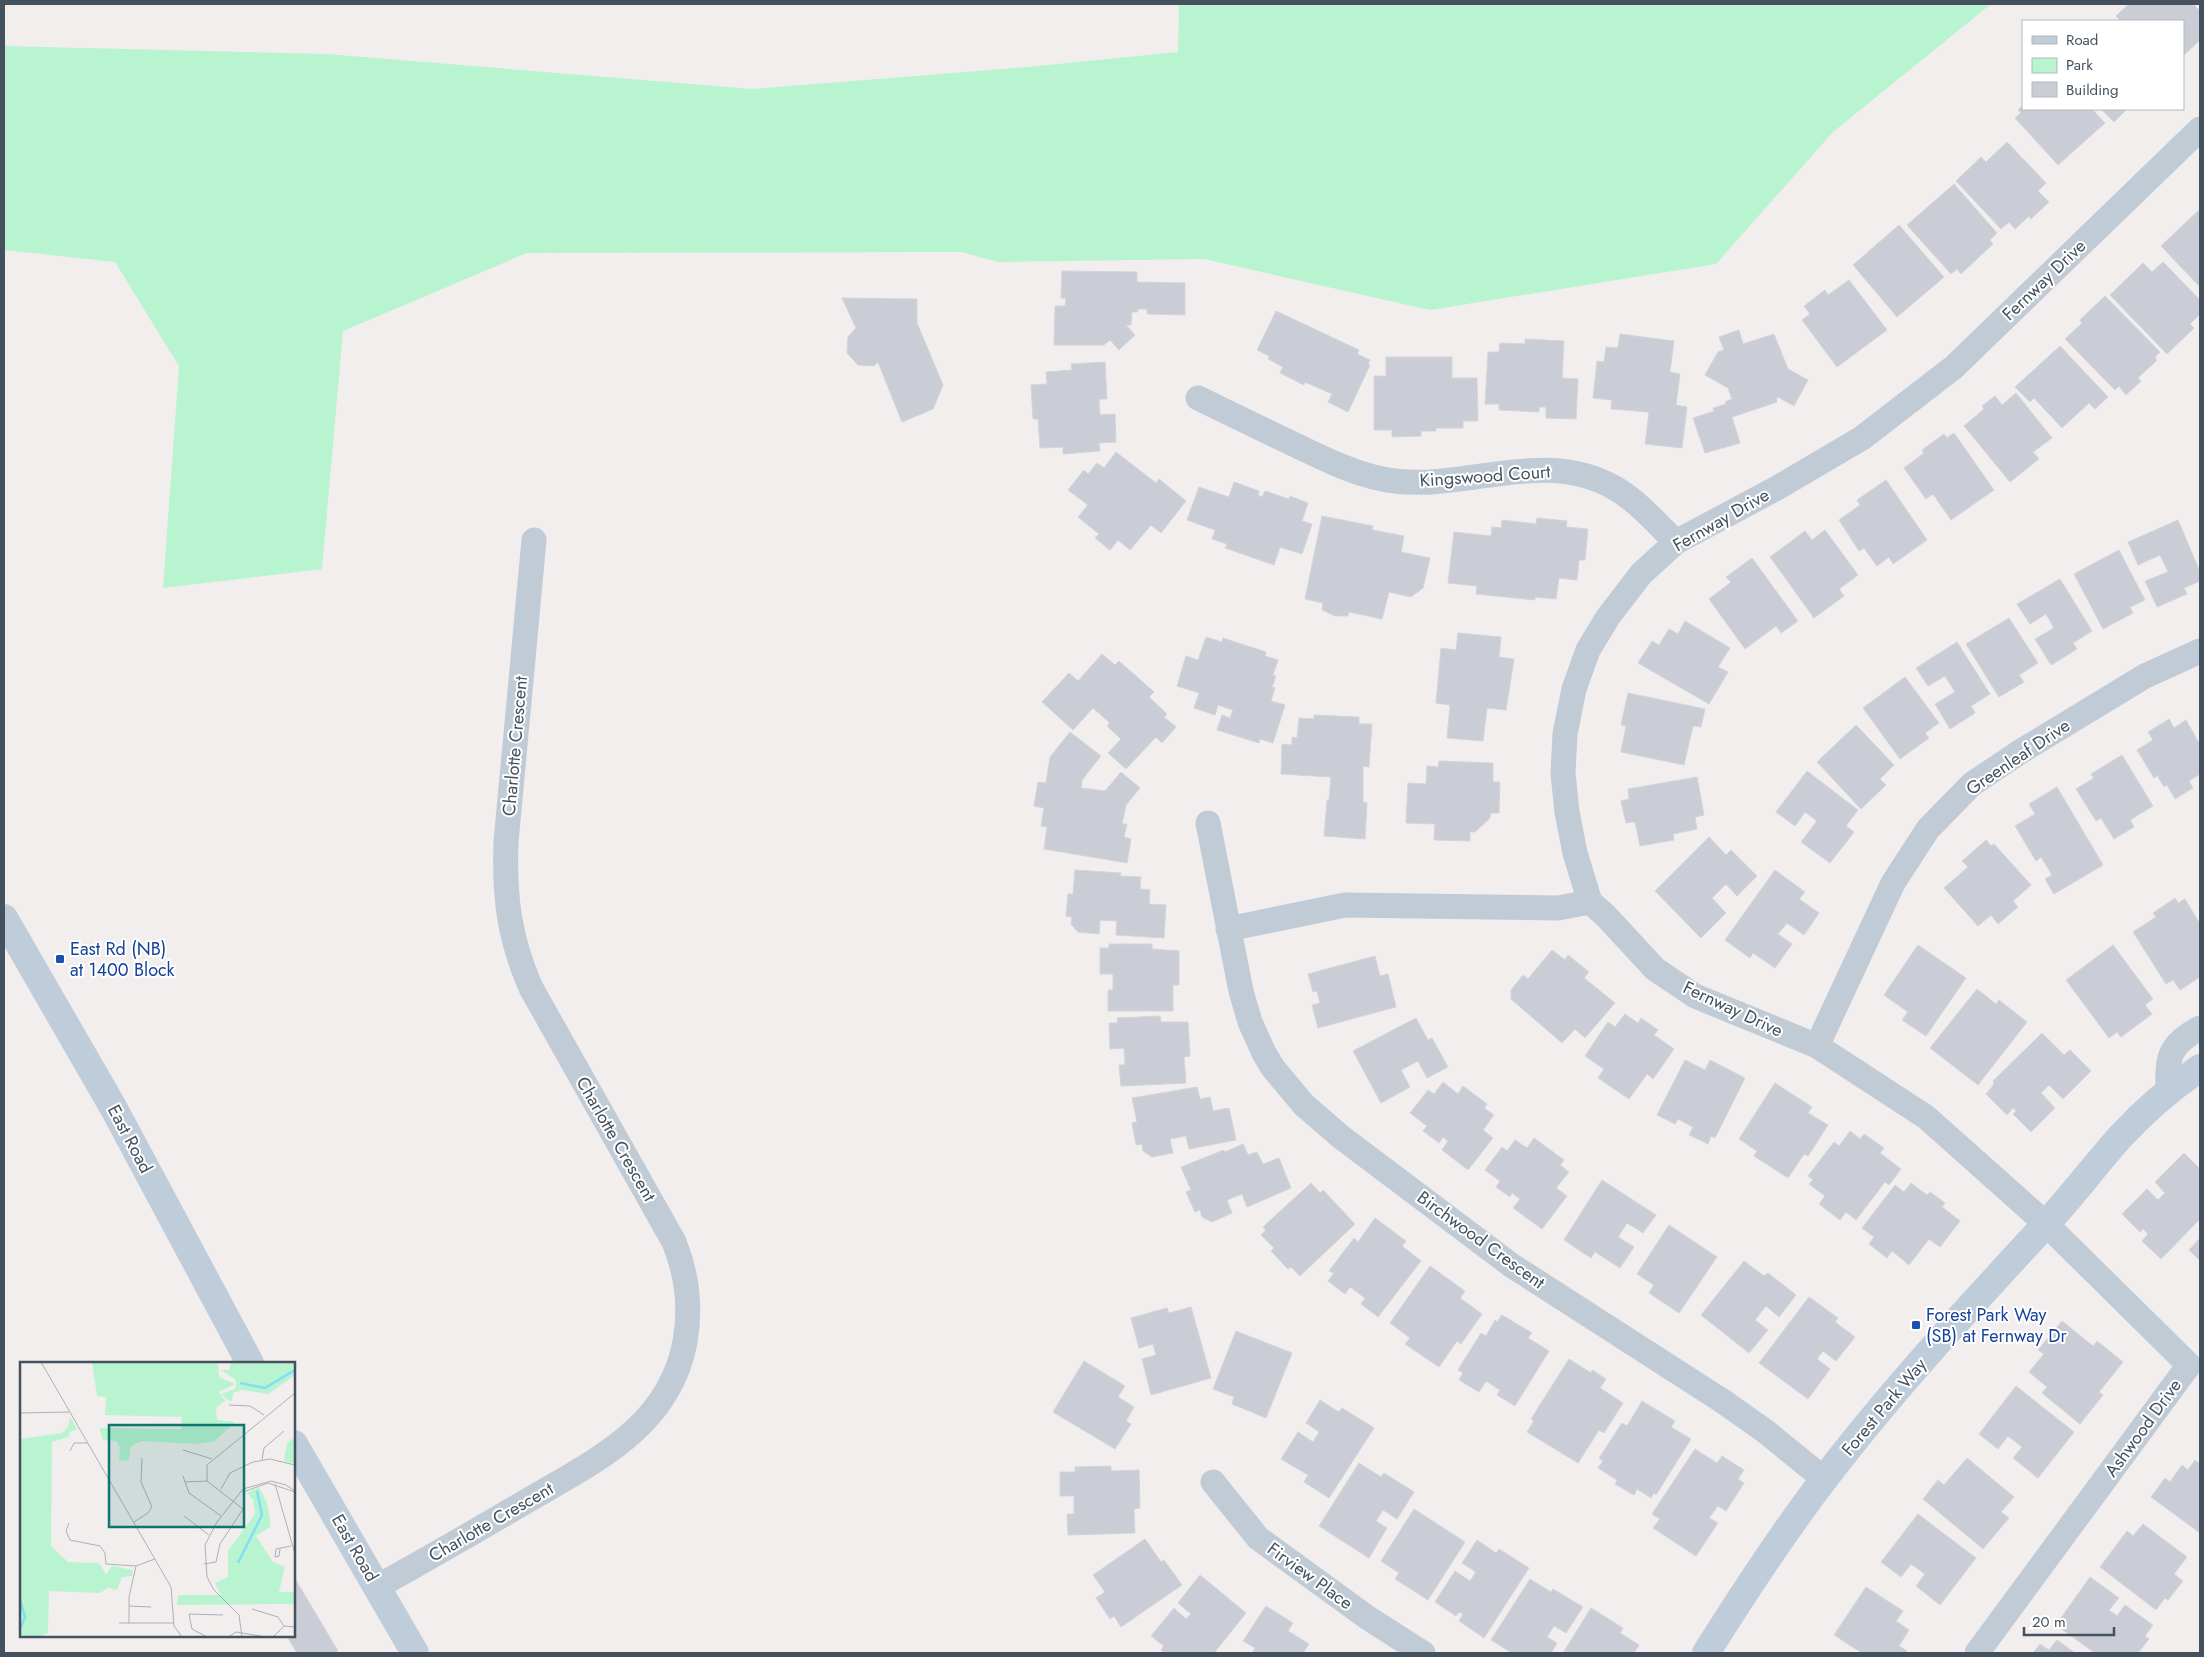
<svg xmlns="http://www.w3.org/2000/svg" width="2204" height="1657" font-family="Jost,sans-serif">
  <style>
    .green { fill: #b8f4cf }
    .building { fill: #cacdd5; stroke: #d2d5db }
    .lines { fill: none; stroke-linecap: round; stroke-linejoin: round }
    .street { stroke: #c0cbd6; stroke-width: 25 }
    .secondary { stroke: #bfccda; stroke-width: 28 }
    .transit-dot { fill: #1a4fb4; stroke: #fff; stroke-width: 2 }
    .labels { text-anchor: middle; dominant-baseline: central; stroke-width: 4; stroke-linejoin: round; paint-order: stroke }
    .street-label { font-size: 18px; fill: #44525f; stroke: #fff }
    .transit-label { font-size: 18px; fill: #164399; stroke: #fff; text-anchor: start }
    .inset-river { fill: none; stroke: #80def6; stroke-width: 2.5 }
    .inset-road { fill: none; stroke: #acb0b5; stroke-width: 1 }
    .view { fill: #0f766e; fill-opacity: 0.15; stroke: #0f766e; stroke-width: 2.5 }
    .inset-edge { fill: none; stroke: #44525f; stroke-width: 2.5 }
  </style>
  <rect width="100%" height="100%" fill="#f2eeee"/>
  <!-- green -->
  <path class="green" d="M1179,4H1991L1833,132L1716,264L1430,310L1204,259L998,262L961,252L527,253L343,331L322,569L163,588L179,366L115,262L4,250V46L327,54L752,89L1028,67L1178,52Z"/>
  <!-- building -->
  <path class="building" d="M2129,4H2193L2200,11V40L2183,56V21H2121L2116,16Z
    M2023,105V109H2092L2105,123L2058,165L2015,118L2021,113L2018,110Z
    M2101,109H2127L2114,122Z
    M2007,142L2046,183L2038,191L2049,202L2031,219L2029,216L2015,229L2009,222L2001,229L1956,181L1981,157L1986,162Z
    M1954,184L1997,233L1990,240L1993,244L1961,274L1957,269L1951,274L1907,225Z
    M2200,209V287L2161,246Z
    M1899,225L1944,277L1897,317L1853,265Z
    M2163,262L2200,300V314L2190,324L2194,328L2167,354L2110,295L2143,263L2152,272Z
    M1062,271L1137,272V282L1185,283V315L1147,314V309H1138V312H1132L1131,325H1126L1135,335L1119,350L1110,340L1104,345H1054L1055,306H1065L1066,298H1061Z
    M1849,280L1887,330L1837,367L1802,320L1810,314L1804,306L1825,290L1828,295Z
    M2105,296L2160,352L2155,357L2157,360L2138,378L2141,381L2126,395L2119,386L2115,390L2065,339L2082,323L2080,320Z
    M842,298L917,299V323L943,385L933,409L902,422L878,362L874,366L858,365L847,353L848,337L856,328Z
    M1276,311L1359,350L1357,354L1370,360L1368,364L1370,365L1348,412L1328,402L1332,394L1305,382L1304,385L1280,373L1283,367L1268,359L1269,356L1257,350Z
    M1739,330L1743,344L1774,334L1788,369L1808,380L1794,406L1778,397L1776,398L1777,402L1732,417L1740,443L1705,453L1693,418L1714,411L1713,408L1726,404L1725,402L1732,399L1728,388L1705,375L1718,352L1724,350L1719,337Z
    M1620,334L1674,341L1670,372L1680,374L1676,405L1687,407L1682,448L1645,444L1649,412L1611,409L1612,400L1593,398L1597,361L1604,362L1606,347L1618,348Z
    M1525,339L1564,341L1562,378L1578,379L1576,419L1546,418V407H1539V412L1499,410V404H1485L1488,352H1499L1500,343L1525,344Z
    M2060,346L2108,397L2095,409L2089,403L2062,428L2034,398L2030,402L2015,387Z
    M1386,357H1452V378H1477L1478,421H1463V428H1436V431H1421V436L1392,437V430H1374V376H1386Z
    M1105,362L1107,399H1099L1100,415L1115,414L1116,442L1099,443L1100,451L1063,454V447L1040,448L1038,419H1033L1031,385L1047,384L1046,372L1072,370L1071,364Z
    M2016,393L2052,438L2033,452L2039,459L2010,482L1964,426L1984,409L1982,406L1995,396L2002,405Z
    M1954,433L1994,490L1951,520L1933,494L1926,499L1904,468L1924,453L1922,450L1944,434L1947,438Z
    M1116,452L1156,483L1159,479L1186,501L1161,533L1151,525L1130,550L1118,540L1110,550L1095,538L1099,534L1078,517L1088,505L1068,490L1084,470L1088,474L1097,463L1104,468Z
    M1886,480L1927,540L1893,564L1889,557L1877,566L1864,548L1859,551L1839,520L1860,505L1857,500Z
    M1234,482L1259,491L1258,495L1262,497L1265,491L1289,499L1290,496L1308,503L1302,521L1312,524L1302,554L1280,547L1274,565L1225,548L1227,544L1212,539L1215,530L1187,520L1199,487L1229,497Z
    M1322,516L1373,526L1372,530L1404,536L1401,552L1430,558L1423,588L1411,597L1389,592L1382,619L1349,612L1348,616H1335L1322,610L1323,603L1305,599Z
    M1537,518L1567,521L1566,527L1588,529L1585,560H1579L1577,580L1559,578L1556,599L1535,597V600L1476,594L1477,586L1448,583L1454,532L1491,536L1492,527L1501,528L1502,520L1536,524Z
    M2178,520L2200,572V581L2184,588L2187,594L2157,607L2145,581L2168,572L2160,555L2138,565L2128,542Z
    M1825,530L1858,575L1839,589L1844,596L1814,618L1770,557L1805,531L1812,540Z
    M2119,550L2145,600L2130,607L2133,613L2103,629L2074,574Z
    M1752,558L1798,621L1781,633L1776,626L1745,649L1709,599L1731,582L1726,577Z
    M2060,579L2092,631L2073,643L2077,649L2051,665L2035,639L2054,628L2046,614L2030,624L2017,604Z
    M2009,618L2038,663L2019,675L2024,682L1999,697L1966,644Z
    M1685,621L1730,648L1718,667L1728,672L1709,704L1638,663L1652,641L1659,645L1669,629L1678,634Z
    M1458,633L1501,637L1499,657L1514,659L1506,710L1487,708L1483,741L1447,738L1450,705L1436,703L1441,648L1456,650Z
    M1206,637L1222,642L1223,638L1266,652L1265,656L1278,660L1273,675L1276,676L1272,687L1275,688L1271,701L1285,705L1273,743L1260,739L1259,743L1217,730L1222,715L1230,718L1233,710L1218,705L1215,715L1194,708L1199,693L1177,686L1186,656L1198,660Z
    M1957,642L1990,694L1971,706L1975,713L1950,729L1935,704L1955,692L1945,676L1928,686L1916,668Z
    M1102,654L1115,665L1119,661L1154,692L1149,697L1167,714L1164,717L1176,727L1162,743L1156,737L1126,769L1108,753L1121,739L1107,726L1110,723L1093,708L1073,730L1042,702L1069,673L1078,681Z
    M1905,677L1939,723L1925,733L1929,738L1900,759L1863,708Z
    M1628,693L1705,709L1701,727L1693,726L1684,765L1621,752L1626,726L1621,725Z
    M1314,715L1359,717V724H1372L1369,767L1363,766V802L1367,803L1365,839L1324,836L1327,800H1329L1331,777L1281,774L1282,744L1292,745V737L1297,738L1299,718L1314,719Z
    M2169,719L2174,728L2186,720L2200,745V774L2189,781L2193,788L2175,799L2167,785L2164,787L2158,777L2161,774L2154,778L2137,750L2153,740L2148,732Z
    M1856,725L1894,765L1880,779L1886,785L1861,809L1817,762Z
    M1070,732L1101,756L1082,780L1081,788L1105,791L1121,772L1140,788L1126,805L1122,824H1127L1124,837L1131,839L1127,863L1044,849L1047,827L1041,826L1044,808L1034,806L1038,782L1046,783L1050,757Z
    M2122,755L2153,806L2130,820L2134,827L2114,839L2101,818L2096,821L2076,789L2094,778L2091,774Z
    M1439,761L1493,763V782H1500L1499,813H1491L1490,818L1475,832H1470V841L1434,840L1435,824L1406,823L1408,783L1426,784L1427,766L1438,767Z
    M1807,771L1858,810L1846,826L1854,832L1830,863L1801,842L1817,821L1805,812L1795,826L1776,812Z
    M1697,777L1704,815L1695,817L1697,829L1673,834L1674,840L1640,846L1635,822L1626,823L1621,801L1629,799L1628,789Z
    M2057,787L2103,865L2054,894L2045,879L2052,875L2041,857L2036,861L2015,826L2035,814L2029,804Z
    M1709,837L1726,855L1731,850L1757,876L1737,896L1726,884L1712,898L1726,913L1701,938L1655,891Z
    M1986,840L1991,846L1994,844L2031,885L2013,901L2018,907L1998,924L1991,915L1978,926L1944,888L1968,867L1962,861Z
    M1075,870L1121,873L1120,876L1141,877L1140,889L1150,890L1149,904L1166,905L1164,938L1116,935L1117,921L1100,920L1099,934L1078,932L1071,924L1072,917L1066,916L1068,894H1073Z
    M1775,870L1805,892L1799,899L1819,913L1804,935L1787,923L1778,934L1792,944L1775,968L1753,953L1750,958L1725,940Z
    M2175,898L2178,903L2185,899L2200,924V972L2198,974L2200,977L2180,990L2173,980L2166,984L2133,932L2156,917L2153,913Z
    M1109,944H1152V949L1179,951V985H1173V1011H1108V990H1113V974H1100V948H1109Z
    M1918,945L1966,978L1926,1036L1902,1020L1908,1012L1884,995Z
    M2113,945L2153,999L2145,1005L2152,1014L2121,1037L2117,1032L2109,1038L2066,980Z
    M1552,950L1565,960L1568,955L1589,972L1584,978L1615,1003L1585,1038L1575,1029L1562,1043L1511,999V990L1523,975L1528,979Z
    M1375,956L1380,976L1388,974L1396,1007L1318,1028L1312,1005L1320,1003L1317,991L1313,992L1308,974Z
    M1977,989L1996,1004L1999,1000L2027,1022L1978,1085L1930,1048Z
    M1625,1014L1638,1023L1641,1018L1658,1030L1654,1035L1674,1049L1653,1079L1647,1074L1629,1099L1598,1078L1604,1069L1585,1056L1608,1022L1615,1027Z
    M1160,1016L1161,1022H1188L1190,1056L1184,1057L1186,1083L1121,1086L1119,1065H1125L1124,1048L1110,1049L1109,1023H1118L1117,1018Z
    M1416,1018L1428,1040L1432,1038L1448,1067L1427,1078L1418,1061L1401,1070L1410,1087L1381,1103L1353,1051Z
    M2042,1033L2064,1055L2070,1050L2091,1071L2063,1099L2049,1085L2041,1093L2055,1108L2031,1132L2013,1114L2016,1111L2013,1108L2007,1115L1986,1094L1992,1087L1994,1083L1993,1081Z
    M1685,1060L1705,1070L1710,1060L1745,1078L1715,1138L1711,1136L1708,1144L1689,1135L1693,1127L1678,1119L1675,1124L1657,1115Z
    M1443,1082L1458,1094L1463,1086L1487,1104L1484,1108L1494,1115L1483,1130L1493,1138L1468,1170L1442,1150L1448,1141L1443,1137L1439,1143L1423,1131L1427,1126L1410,1113L1428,1090L1434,1094Z
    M1775,1083L1812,1107L1808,1113L1828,1125L1808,1156L1804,1154L1788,1178L1754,1156L1757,1151L1739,1139Z
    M1197,1087L1200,1099L1210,1097L1213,1111L1229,1108L1236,1140L1189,1149L1186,1136L1170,1139L1173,1153L1152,1157L1143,1151L1142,1144L1136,1145L1132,1123L1137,1122L1132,1098Z
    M1850,1131L1860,1139L1864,1134L1884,1148L1880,1153L1901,1169L1889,1185L1885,1182L1856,1220L1846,1212L1840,1220L1819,1204L1825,1196L1809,1184L1813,1180L1808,1176L1834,1142L1839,1146Z
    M1534,1138L1564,1160L1560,1165L1569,1172L1556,1188L1567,1196L1542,1229L1513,1208L1520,1199L1512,1193L1510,1197L1496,1187L1500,1181L1485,1170L1502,1147L1507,1151L1515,1140L1527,1148Z
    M1243,1144L1248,1155L1257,1152L1263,1164L1279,1158L1291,1188L1247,1207L1242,1194L1227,1200L1232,1213L1212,1222L1202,1217L1200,1210L1195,1212L1186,1192L1191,1190L1181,1167L1224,1150L1225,1152Z
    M2184,1153L2200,1169V1219L2161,1259L2142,1241L2148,1234L2143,1229L2140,1232L2122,1214L2147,1189L2158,1200L2165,1193L2155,1182Z
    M1602,1180L1656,1215L1643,1233L1627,1223L1618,1237L1634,1247L1620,1268L1595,1252L1591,1258L1564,1240Z
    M1311,1183L1320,1193L1323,1190L1355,1224L1300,1276L1291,1267L1288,1269L1271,1251L1274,1248L1261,1235L1266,1230L1263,1227Z
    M1911,1183L1927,1195L1930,1192L1945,1203L1942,1207L1960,1221L1940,1247L1929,1239L1909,1265L1892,1251L1887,1258L1869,1244L1874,1237L1862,1228L1895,1185L1904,1192Z
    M1375,1218L1406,1241L1402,1246L1421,1261L1378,1317L1361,1304L1365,1298L1350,1287L1345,1294L1328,1281L1334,1273L1329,1271L1354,1238L1358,1242Z
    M1669,1225L1717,1257L1679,1313L1649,1293L1654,1285L1637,1274Z
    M2200,1238V1261L2189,1250Z
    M1744,1261L1764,1276L1768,1273L1796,1295L1779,1317L1766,1306L1755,1320L1768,1330L1749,1353L1701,1315Z
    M1430,1266L1465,1291L1460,1298L1482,1314L1461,1344L1457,1341L1439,1367L1405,1344L1410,1338L1390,1323Z
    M1809,1297L1838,1318L1835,1322L1855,1337L1836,1361L1823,1351L1817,1359L1830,1369L1808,1399L1759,1363Z
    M1191,1307L1211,1378L1151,1395L1142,1359L1156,1355L1153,1344L1139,1348L1131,1318L1167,1308L1169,1313Z
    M1502,1315L1532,1333L1528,1338L1549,1351L1515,1406L1497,1395L1500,1390L1486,1381L1479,1392L1459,1380L1463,1373L1458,1370L1481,1333L1486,1336L1495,1320L1497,1322Z
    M2062,1321L2093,1346L2097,1341L2123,1362L2099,1392L2103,1395L2080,1424L2042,1393L2047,1387L2029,1372L2044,1354L2038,1350Z
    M1236,1331L1292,1353L1266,1418L1232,1404L1234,1397L1213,1389Z
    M1569,1359L1591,1373L1592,1370L1606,1379L1600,1388L1623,1403L1604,1433L1599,1430L1578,1463L1527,1432L1534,1421L1531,1419Z
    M1084,1361L1125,1386L1118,1397L1134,1407L1126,1421L1131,1424L1115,1449L1053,1412Z
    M2016,1386L2074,1432L2038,1478L2013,1458L2022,1447L2008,1436L1998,1449L1979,1434Z
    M1320,1400L1339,1412L1342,1408L1374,1428L1329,1498L1304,1482L1308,1475L1281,1459L1298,1432L1313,1442L1319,1432L1306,1423Z
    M1642,1401L1675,1421L1671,1427L1691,1439L1656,1495L1654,1493L1651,1498L1637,1489L1634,1495L1615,1484L1617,1480L1598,1468L1603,1461L1599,1458L1622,1423L1627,1426Z
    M1695,1449L1717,1463L1722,1456L1744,1470L1738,1479L1744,1483L1726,1511L1718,1506L1709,1518L1718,1523L1696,1556L1653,1528L1660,1519L1652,1514Z
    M1967,1458L2014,1497L2001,1512L2009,1518L1983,1549L1923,1499L1938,1480L1944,1485Z
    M2195,1460L2200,1464V1533L2151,1497L2165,1478L2170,1482L2182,1465L2188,1470Z
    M1359,1463L1381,1477L1384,1473L1414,1492L1397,1519L1383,1510L1376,1521L1387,1528L1369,1558L1319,1526Z
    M1111,1466V1471L1139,1470L1140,1508L1134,1509L1135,1533L1068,1535L1067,1514H1074V1496H1060V1472H1075V1467Z
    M1414,1509L1465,1542L1428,1600L1395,1579L1399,1573L1381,1561Z
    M1918,1514L1976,1558L1940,1605L1916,1586L1925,1574L1911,1564L1901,1577L1881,1562Z
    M2143,1524L2187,1557L2174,1574L2183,1581L2168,1600L2165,1598L2156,1610L2100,1567L2127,1531L2133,1536Z
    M1145,1539L1161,1562L1164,1560L1182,1585L1121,1627L1114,1616L1110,1619L1096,1598L1105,1592L1093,1575Z
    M1477,1540L1496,1553L1499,1549L1529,1568L1484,1638L1459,1621L1463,1614L1459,1612L1456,1616L1435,1602L1455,1571L1470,1581L1476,1572L1462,1563Z
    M1200,1575L1246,1613L1214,1653H1165L1161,1650L1164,1646L1151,1636L1174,1608L1186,1619L1191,1614L1178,1603Z
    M294,1577L338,1651L334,1653H297L287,1636H294Z
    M2090,1577L2119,1598L2109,1610L2117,1616L2125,1605L2153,1625L2145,1636L2149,1639L2138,1653H2095L2056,1625Z
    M1530,1579L1551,1592L1553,1589L1583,1607L1566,1633L1554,1626L1547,1637L1557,1643L1551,1653H1512L1491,1640Z
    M1866,1587L1903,1611L1896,1621L1909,1630L1899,1646L1907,1651L1905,1653H1862L1834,1635Z
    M1266,1606L1293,1623L1288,1631L1309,1644L1303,1653H1252L1255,1648L1243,1641Z
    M1591,1608L1623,1628L1620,1633L1639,1645L1634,1653H1563Z
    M2057,1640L2075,1653H2033L2040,1644L2049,1650Z"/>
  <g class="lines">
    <!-- street -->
    <path class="street" d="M1198,398C1229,413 1260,428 1291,443C1321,457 1349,472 1382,479C1460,495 1539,446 1613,487C1637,500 1657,524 1676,542
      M1208,823L1241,991L1250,1022L1264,1053L1273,1068L1304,1105L1341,1137L1511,1265L1724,1402L1765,1431L1824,1479
      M1228,929L1345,905L1558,908L1590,902
      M1817,1046L1893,883L1928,829L1972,784L2023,750L2145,676L2200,651
      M2168,1093C2167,1056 2168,1046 2200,1028
      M1213,1482L1258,1538L1368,1618L1423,1653
      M377,1587C427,1559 476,1531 525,1502C593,1462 669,1428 685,1342C691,1308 687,1274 674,1242L531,988C509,938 504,896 506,842L534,540
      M1977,1653L2189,1365L2046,1224L1926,1117L1817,1046L1695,996L1655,969L1605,915L1590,902L1575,853L1567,812L1563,773L1565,734L1574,689L1588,650L1608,617L1641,574L1676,542L1777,488L1862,438L1954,367L2200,129"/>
    <!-- secondary -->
    <path class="secondary" d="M4,918L113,1107L250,1363
      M294,1444L415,1653
      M1706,1653C1743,1594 1782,1534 1825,1478C1893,1389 1970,1306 2046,1224C2072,1196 2095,1165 2121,1136C2144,1111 2172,1087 2200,1068"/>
  </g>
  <!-- markers -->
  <g class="transit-dot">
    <rect x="55" y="954" width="10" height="10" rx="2.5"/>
    <rect x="1911" y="1320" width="10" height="10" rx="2.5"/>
  </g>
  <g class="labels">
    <!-- street labels -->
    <g class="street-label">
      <text transform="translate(2044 280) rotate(-44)">Fernway Drive</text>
      <text transform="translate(1485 476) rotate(-4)">Kingswood Court</text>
      <text transform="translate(1721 520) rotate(-30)">Fernway Drive</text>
      <text transform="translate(515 746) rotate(-85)">Charlotte Crescent</text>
      <text transform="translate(2018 757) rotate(-34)">Greenleaf Drive</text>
      <text transform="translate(1733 1009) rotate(25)">Fernway Drive</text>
      <text transform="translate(130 1139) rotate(62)">East Road</text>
      <text transform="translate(616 1139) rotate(60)">Charlotte Crescent</text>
      <text transform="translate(1481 1240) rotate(36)">Birchwood Crescent</text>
      <text transform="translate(1884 1407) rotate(-50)">Forest Park Way</text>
      <text transform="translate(2143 1428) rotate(-54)">Ashwood Drive</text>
      <text transform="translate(491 1522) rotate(-30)">Charlotte Crescent</text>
      <text transform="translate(355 1548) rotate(60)">East Road</text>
      <text transform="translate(1310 1576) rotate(36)">Firview Place</text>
    </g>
    <!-- transit labels -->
    <g class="transit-label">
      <text x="70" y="949">East Rd (NB)<tspan x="70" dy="21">at 1400 Block</tspan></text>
      <text x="1926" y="1315">Forest Park Way<tspan x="1926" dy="21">(SB) at Fernway Dr</tspan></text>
    </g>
  </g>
  <!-- overview -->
  <g transform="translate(20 1362)">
    <rect width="275" height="275" fill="#f2eeee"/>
    <path d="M72,0H198L199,15L215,22L199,30L205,39L196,46L197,58L215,60L195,79L177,82L122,79L111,84L109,98L99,99L100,86L96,79L83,78L79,66L161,67L162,55L85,53L86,35L77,34ZM210,0H275V13L248,32L222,28L213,31L212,39H209L201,32L215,27L216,18L201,8H210ZM50,55L57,67L50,70L48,75L32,80L31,184L48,200L79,201L86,213L92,204L113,208L112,214L102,215L97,228L88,226L80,231L29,229L28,271L19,275H0V77L42,71L48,65ZM275,75V102L264,99L267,81ZM239,125L247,141L250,158V165L236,174L253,200L265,205L259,230H275V242L157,243L158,233H201L195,221L208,215V189L235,152L233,138L227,131Z" fill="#b8f4cf"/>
    <path class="inset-river" d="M220,21L245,26L275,8M218,201L242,153L237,129M0,267L5,255L0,238"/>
    <path class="inset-road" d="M21,0L151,225L154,264L162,275M209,43L230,44L244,53M0,51L49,50M163,88L192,97M50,89L54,81H67M242,98L244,86L264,69M163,114L169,131L201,154M165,120L187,119M255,122L275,192M201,127L210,111L233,100L250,97L275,103M223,130L248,121L275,130M164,154L189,173M114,160L128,151L132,145L121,120L122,96M49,161L46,169L50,178L80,184L85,191L86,202L116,204L135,197M260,187L259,194L255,195L256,187L271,184M184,202L196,200L200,182L223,147L187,119V103L275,31M109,244L131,245M232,247L258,255L264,264M99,261H154M109,261V235L116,204M187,275L172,267L169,252L203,253M208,275L216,270L246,275M222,275L219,253L194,228L187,215L185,183L197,160L223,127L251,119L266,123L275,129M253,275L264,264L275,265"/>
    <path class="view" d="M89,63H224V165H89Z"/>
    <rect width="275" height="275" class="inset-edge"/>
  </g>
  <!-- border -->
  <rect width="2204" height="1657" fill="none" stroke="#44525f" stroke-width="10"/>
  <!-- legend -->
  <rect x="2022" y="20" width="162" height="90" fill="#ffffff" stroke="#b4babf"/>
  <rect x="2032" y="36" width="25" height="8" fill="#bfccda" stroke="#b4babf"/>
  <text x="2066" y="45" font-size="15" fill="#44525f">Road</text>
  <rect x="2032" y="58" width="25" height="15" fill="#b8f4cf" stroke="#b4babf"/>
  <text x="2066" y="70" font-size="15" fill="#44525f">Park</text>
  <rect x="2032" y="82" width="25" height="15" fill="#cacdd5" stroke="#b4babf"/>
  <text x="2066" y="95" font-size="15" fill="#44525f">Building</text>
  <!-- scale -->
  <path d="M2024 1627v8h90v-8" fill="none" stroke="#44525f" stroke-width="2.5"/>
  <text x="2032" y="1627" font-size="15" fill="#44525f" stroke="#ffffff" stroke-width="4" paint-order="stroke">20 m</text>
</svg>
